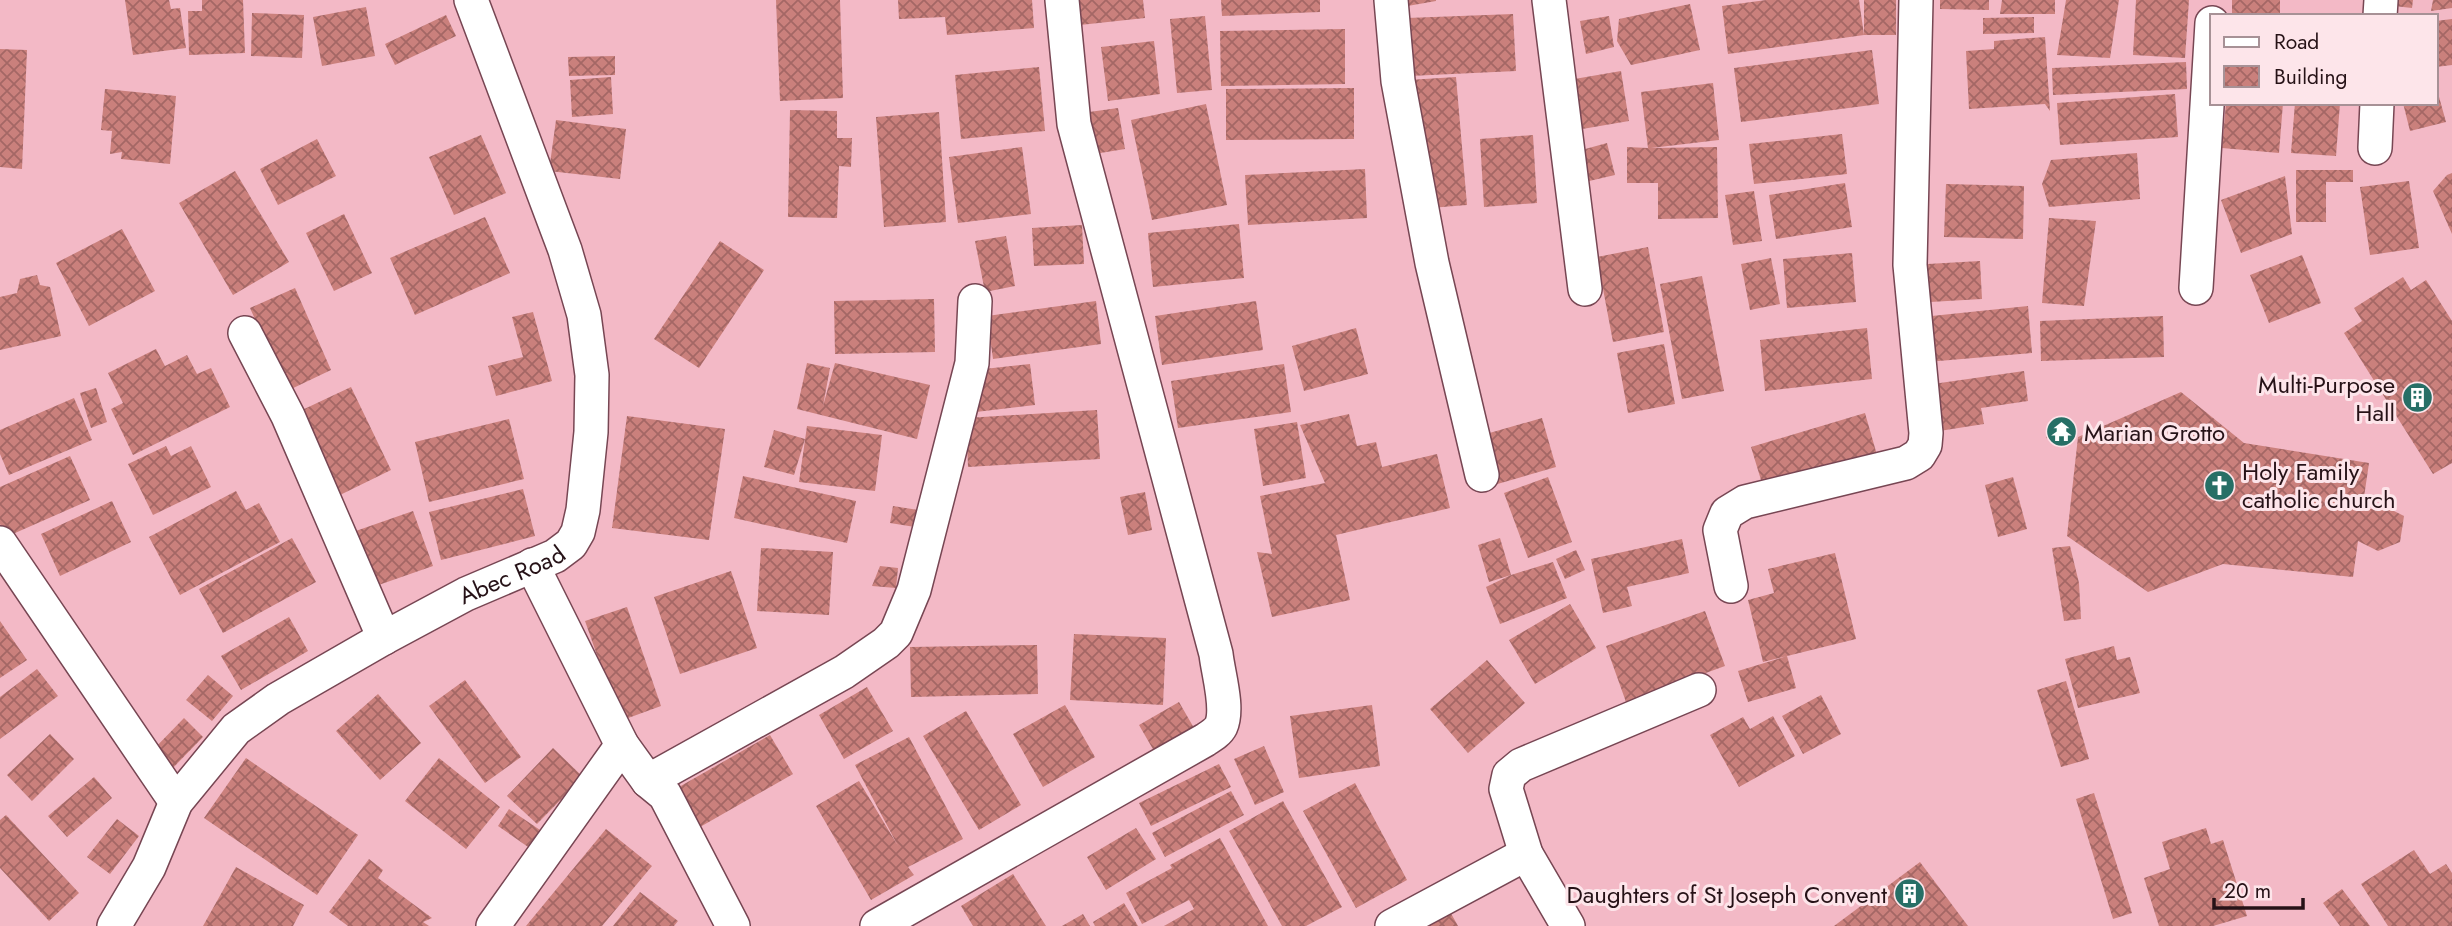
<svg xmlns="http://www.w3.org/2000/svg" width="2452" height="926" font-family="Jost,sans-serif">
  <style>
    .building { fill: url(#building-cross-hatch) }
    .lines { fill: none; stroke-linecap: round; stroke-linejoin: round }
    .street-casing { stroke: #774653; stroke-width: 36 }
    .street { stroke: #fff; stroke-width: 33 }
    .labels { text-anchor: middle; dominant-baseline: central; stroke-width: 6; stroke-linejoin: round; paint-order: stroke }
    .poi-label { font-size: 24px; fill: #261217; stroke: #fde5ea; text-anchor: end }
    .street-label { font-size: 24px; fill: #261217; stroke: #fde5ea }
  </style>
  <defs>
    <pattern id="building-cross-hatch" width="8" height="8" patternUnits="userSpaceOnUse" patternTransform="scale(1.75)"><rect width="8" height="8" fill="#ca807c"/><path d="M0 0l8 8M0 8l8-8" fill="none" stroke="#a46765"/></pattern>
  </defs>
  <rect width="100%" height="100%" fill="#f3b9c6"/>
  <!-- building -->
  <path class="building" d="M125,0H169L171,9L180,8L186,48L133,55Z
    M202,0H243L245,53L189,55L188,11H202Z
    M776,0H840L843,98L780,101Z
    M898,0H1032L1034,28L947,35L945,17L899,19Z
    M1077,0H1143L1145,18L1080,25Z
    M1221,0H1320V12L1222,16Z
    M1401,0H1436V1L1402,7Z
    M1766,0H1859L1864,35L1728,54L1722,6Z
    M1864,0H1896V35H1864Z
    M1940,0H1989V10L1940,9Z
    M2002,0H2055V14H2000Z
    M2066,0H2119L2110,58L2057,55Z
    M2136,0H2189L2185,58L2133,55Z
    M2232,0H2280V16H2232Z
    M2395,0H2413L2412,8L2394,6Z
    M2433,0H2452V8L2431,11Z
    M1690,4L1700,50L1631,65L1617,41L1619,19Z
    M366,7L375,56L322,66L313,17Z
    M252,13L304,15L302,58L251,56Z
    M1513,14L1516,71L1410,76L1407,18Z
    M446,15L456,36L395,65L385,44Z
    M1205,16L1212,90L1177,93L1170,19Z
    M1609,16L1614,47L1586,54L1580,21Z
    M2034,17V33L1983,34V18Z
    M2452,19V65L2436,67V21Z
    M1345,29V84L1221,86L1220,31Z
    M2045,37L2050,111L2045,104L1969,109L1966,51L1994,49V41Z
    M1154,41L1160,94L1108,101L1101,47Z
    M0,49L27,50L22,169L0,167Z
    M1872,50L1879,104L1741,122L1734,68Z
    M615,56V75L569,76L568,57Z
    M2186,62L2187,89L2053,95L2052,68Z
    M1039,67L1045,131L961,139L955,75Z
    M1621,71L1629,121L1559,133L1551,83Z
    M611,77L613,114L572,117L570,80Z
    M1456,77L1467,205L1418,209L1408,80Z
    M1713,83L1719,140L1651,148L1717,147L1718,218L1658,219V183H1627V147L1648,148L1641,92Z
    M2436,86L2446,122L2410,131L2403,103H2436Z
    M1354,88V139L1226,140V89Z
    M105,89L176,96L170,164L121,159L122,152L110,154L112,131L101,130Z
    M2175,94L2178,137L2060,145L2057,103Z
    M2226,103H2283L2279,153L2222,148Z
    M2295,103H2340L2336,156L2291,153Z
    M1206,104L1227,205L1152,220L1131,120Z
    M1118,108L1125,149L1088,155L1082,113Z
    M790,110L837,111V138H852L851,167L839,166L837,218L788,217Z
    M939,112L946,222L884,227L876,117Z
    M556,120L626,129L620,179L549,171Z
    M1842,134L1847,174L1754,184L1749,144Z
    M481,135L506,193L454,215L429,157Z
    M1533,135L1537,203L1484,207L1480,139Z
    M317,139L336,176L278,205L260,169Z
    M1607,143L1615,175L1585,182L1578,151Z
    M1022,147L1031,214L958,223L949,157Z
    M2137,153L2140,199L2049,207L2042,184L2051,160Z
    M1365,169L1367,218L1248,225L1245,175Z
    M2296,170H2353V182H2326V222H2296Z
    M235,171L289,262L233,295L179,203Z
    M2452,173V234L2433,191L2447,175Z
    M2285,176L2292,234L2241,253L2221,200Z
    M2409,181L2419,248L2370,255L2360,187Z
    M1845,183L1852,227L1776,239L1769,195Z
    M1946,184L2024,186L2023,239L1944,237Z
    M1754,191L1762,241L1733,245L1725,195Z
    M344,214L372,273L334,291L306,233Z
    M485,217L510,273L415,315L390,258Z
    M2049,218L2096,221L2084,306L2042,303Z
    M1239,224L1244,278L1153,287L1148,233Z
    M1082,225L1084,264L1034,266L1032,228Z
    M122,229L155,291L89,326L56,263Z
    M1006,236L1015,286L985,292L975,241Z
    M720,241L764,270L699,368L654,339Z
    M1648,247L1664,332L1613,342L1597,257Z
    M1852,253L1856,302L1787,308L1783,259Z
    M2302,255L2321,303L2269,323L2250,275Z
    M1771,258L1780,304L1750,310L1741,264Z
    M1980,261L1982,299L1913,303L1910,265Z
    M37,275L40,285L50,287L61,336L0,350V297L17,293L20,279Z
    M1702,276L1724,391L1682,399L1660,284Z
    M2403,277L2411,290L2426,280L2452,321V463L2433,474L2344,333L2362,321L2354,308Z
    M295,288L331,370L287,391L250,308Z
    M934,299L935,352L835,354L834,301Z
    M1096,301L1101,344L993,359L987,316Z
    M1256,301L1263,350L1162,365L1155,316Z
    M2028,306L2032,353L1927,362L1922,317Z
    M533,312L552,381L496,396L488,366L523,357L512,317Z
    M2163,316L2164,357L2041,361L2040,321Z
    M1356,328L1368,374L1304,391L1292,346Z
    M1867,328L1872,379L1765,391L1760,340Z
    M1664,344L1675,404L1628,413L1617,353Z
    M156,349L165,366L187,355L197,374L211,368L230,407L133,455L111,409L123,403L108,373Z
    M807,363L830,368L823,406L835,363L930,385L917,439L797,409Z
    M1030,364L1035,405L959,414L975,370Z
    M1284,364L1291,412L1178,428L1171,381Z
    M2024,371L2028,401L1981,408L1984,424L1933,432L1926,385Z
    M351,387L391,470L340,495L300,411Z
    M96,388L107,422L91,428L80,393Z
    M2181,392L2244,443L2369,463L2362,511L2384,506L2404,516L2400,542L2378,551L2358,541L2353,577L2223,564L2148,592L2067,536L2078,437Z
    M74,398L92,440L9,475L0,454V430Z
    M1097,410L1100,459L968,467L966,418Z
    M1865,413L1877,455L1764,490L1751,447Z
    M1349,414L1357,446L1376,442L1382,467L1437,454L1450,508L1336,535L1350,600L1272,617L1257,552L1272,554L1260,496L1325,483L1300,425Z
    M627,416L725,429L709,540L612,528Z
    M1542,418L1556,467L1494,485L1479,436Z
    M509,419L524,479L429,502L415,442Z
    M2053,419L2076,426L2069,446L2046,438Z
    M1297,422L1306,478L1263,486L1254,429Z
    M807,426L882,435L875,491L799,482Z
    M774,430L805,439L794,475L764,467Z
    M166,446L171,456L191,446L211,487L153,515L128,464Z
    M70,456L90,500L6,537L0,524V487Z
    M743,476L856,501L847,543L734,518Z
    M1548,477L1572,542L1528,558L1504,493Z
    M2013,477L2027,529L1998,537L1985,485Z
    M523,489L535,536L441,560L429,512Z
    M236,491L246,510L259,503L280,542L180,595L149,537Z
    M1145,492L1152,530L1128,535L1120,497Z
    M112,501L131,542L60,576L41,534Z
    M893,506L918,510L915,527L890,523Z
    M413,511L433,566L370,588L350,533Z
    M292,538L316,582L223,633L199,589Z
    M1500,538L1511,575L1489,582L1478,545Z
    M1682,539L1689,573L1627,587L1632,606L1603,613L1591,559Z
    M2070,546L2079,583L2081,619L2064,621L2052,548Z
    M761,548L833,552L829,615L757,611Z
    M1576,550L1585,570L1565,579L1556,559Z
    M1835,553L1856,639L1763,662L1748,600L1774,593L1768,569Z
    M1553,562L1567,598L1500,624L1486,587L1511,575Z
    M880,566L898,568L896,588L872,586Z
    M731,571L757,648L680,674L654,597Z
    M1570,604L1596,648L1535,684L1509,640Z
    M627,607L661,706L620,721L585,621Z
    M1705,611L1725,666L1626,702L1606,646Z
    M289,617L308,651L241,690L221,656Z
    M0,621L27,660L0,678Z
    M1074,634L1166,638L1163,705L1070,700Z
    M1037,645L1038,694L911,697L910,647Z
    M2114,646L2117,660L2130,657L2140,693L2078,708L2065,659Z
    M1787,656L1796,688L1748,702L1738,671Z
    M1487,660L1525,703L1468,753L1430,709Z
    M37,669L58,696L0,739V697Z
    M208,675L233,696L212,721L186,700Z
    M465,680L521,757L485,783L429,706Z
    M2066,681L2089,759L2061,767L2037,690Z
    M867,687L893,731L844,759L819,715Z
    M378,694L421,743L380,780L336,731Z
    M1821,695L1841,734L1803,754L1782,716Z
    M1179,702L1194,728L1154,751L1139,725Z
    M1065,705L1095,757L1043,787L1013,734Z
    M1372,705L1380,766L1299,778L1290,716Z
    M966,711L1021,805L979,830L923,736Z
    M1773,716L1795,756L1739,787L1710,735L1743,717L1750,729Z
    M184,718L203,737L170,771L151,752Z
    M50,734L74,759L32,801L7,775Z
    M770,735L793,774L686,835L665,795Z
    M909,737L963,839L908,867L914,875L871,900L816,806L859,781L898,846L855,765Z
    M1264,746L1284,792L1255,805L1234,759Z
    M553,748L583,777L537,824L507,796Z
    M246,758L358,835L317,895L204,818Z
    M439,758L500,807L466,849L405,801Z
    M1219,764L1231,787L1151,826L1139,803Z
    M94,777L112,798L67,837L48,816Z
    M1355,783L1407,880L1356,908L1303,811Z
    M1231,791L1244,815L1165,857L1152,833Z
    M2094,793L2132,913L2113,919L2076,799Z
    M1283,801L1342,907L1306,926H1282L1229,831Z
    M509,809L543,832L531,849L498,826Z
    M6,815L79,893L49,921L0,868V820Z
    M117,819L139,836L110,874L87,857Z
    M1136,828L1156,859L1106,890L1087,857Z
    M2206,828L2211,844L2223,840L2247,916L2213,926H2159L2144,878L2170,869L2162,842Z
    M606,829L652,866L602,926H526Z
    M1220,838L1268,926H1164L1194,909L1189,900L1142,924L1126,893L1172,868L1170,865Z
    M2414,850L2430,874L2446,864L2452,873V926H2388L2361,884Z
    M369,859L383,870L378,878L432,918L423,922L429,926H348L329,912Z
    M1920,862L1968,926H1834Z
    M236,867L304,905L293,926H203Z
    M1013,874L1046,926H973L961,906Z
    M2342,889L2370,926H2340L2323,903Z
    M640,892L678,921L674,926H613Z
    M1124,903L1138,926H1095L1093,922Z
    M1448,908L1458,926H1416Z
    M1083,914L1090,926H1062Z"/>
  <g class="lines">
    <defs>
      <g id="street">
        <path d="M1391,0L1398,81L1432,263L1482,475"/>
        <path d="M1549,0L1585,289"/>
        <path d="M2380,16L2381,0"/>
        <path d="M2375,148L2377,103"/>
        <path d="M2196,288L2212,23"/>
        <path d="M245,333L288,416L384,638"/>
        <path d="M0,543L176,802"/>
        <path d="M532,565L622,745L648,781L665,795L733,926"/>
        <path d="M1731,586L1720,530L1727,513L1745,502L1906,463L1919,455L1925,445L1926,433L1910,265L1916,0"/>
        <path d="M648,781L844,672L886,643L896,633L914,590L972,363L975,301"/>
        <path id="s1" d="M114,926L149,867L176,802L236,729L278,699L384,638L466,594L555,556L571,544L578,532L583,510L591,432L592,375L584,315L565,250L471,0"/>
        <path d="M493,926L622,745"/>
        <path d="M877,926L1205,740C1211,736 1218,732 1221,726C1229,708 1218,673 1216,654L1074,124L1062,0"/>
        <path d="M1392,926L1526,854"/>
        <path d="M1568,926L1526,854L1506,789L1509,775L1521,765L1699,690"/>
      </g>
    </defs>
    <!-- street casing -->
    <use href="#street" class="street-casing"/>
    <!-- street -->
    <use href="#street" class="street"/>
  </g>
  <!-- icons -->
  <defs>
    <symbol id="building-disc" viewBox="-11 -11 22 22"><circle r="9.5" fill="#276f66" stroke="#fde5ea"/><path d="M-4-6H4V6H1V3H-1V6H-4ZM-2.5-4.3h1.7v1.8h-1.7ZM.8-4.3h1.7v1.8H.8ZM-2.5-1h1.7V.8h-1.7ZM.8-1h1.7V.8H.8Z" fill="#fff"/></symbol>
    <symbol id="temple-disc" viewBox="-11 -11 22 22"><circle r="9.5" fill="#276f66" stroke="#fde5ea"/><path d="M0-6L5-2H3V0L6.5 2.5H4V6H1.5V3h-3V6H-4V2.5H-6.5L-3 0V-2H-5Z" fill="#fff"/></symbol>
    <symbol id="church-disc" viewBox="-11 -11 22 22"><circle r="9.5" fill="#276f66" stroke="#fde5ea"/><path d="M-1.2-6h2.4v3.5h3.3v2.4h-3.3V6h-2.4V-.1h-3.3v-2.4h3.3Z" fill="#fff"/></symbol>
  </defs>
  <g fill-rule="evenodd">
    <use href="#building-disc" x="2400" y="380" width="35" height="35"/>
    <use href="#temple-disc" x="2044" y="414" width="35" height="35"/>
    <use href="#church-disc" x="2202" y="468" width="35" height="35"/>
    <use href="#building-disc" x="1892" y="876" width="35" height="35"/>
  </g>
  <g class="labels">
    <!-- poi labels -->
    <g class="poi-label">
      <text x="2395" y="384">Multi-Purpose<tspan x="2395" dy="28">Hall</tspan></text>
      <text x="2084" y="432" text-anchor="start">Marian Grotto</text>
      <text x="2242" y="471" text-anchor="start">Holy Family<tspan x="2242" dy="28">catholic church</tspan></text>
      <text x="1887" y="894">Daughters of St Joseph Convent</text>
    </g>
    <!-- street labels -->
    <g class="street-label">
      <text stroke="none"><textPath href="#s1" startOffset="550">Abec Road</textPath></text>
    </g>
  </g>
  <!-- legend -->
  <rect x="2210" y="14" width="228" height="91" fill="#fde5ea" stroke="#a79196" stroke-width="2"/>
  <rect x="2224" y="37" width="35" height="10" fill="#ffffff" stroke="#a79196" stroke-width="2"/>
  <text x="2274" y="49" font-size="21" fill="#261217">Road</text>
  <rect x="2224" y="66" width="35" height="21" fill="url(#building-cross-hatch)" stroke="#a79196" stroke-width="2"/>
  <text x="2274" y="84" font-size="21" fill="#261217">Building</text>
  <!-- scale -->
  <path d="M2214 898v10h89v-10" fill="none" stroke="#261217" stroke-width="3.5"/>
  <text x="2224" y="898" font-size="21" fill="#261217" stroke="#fde5ea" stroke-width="5" paint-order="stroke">20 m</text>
</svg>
